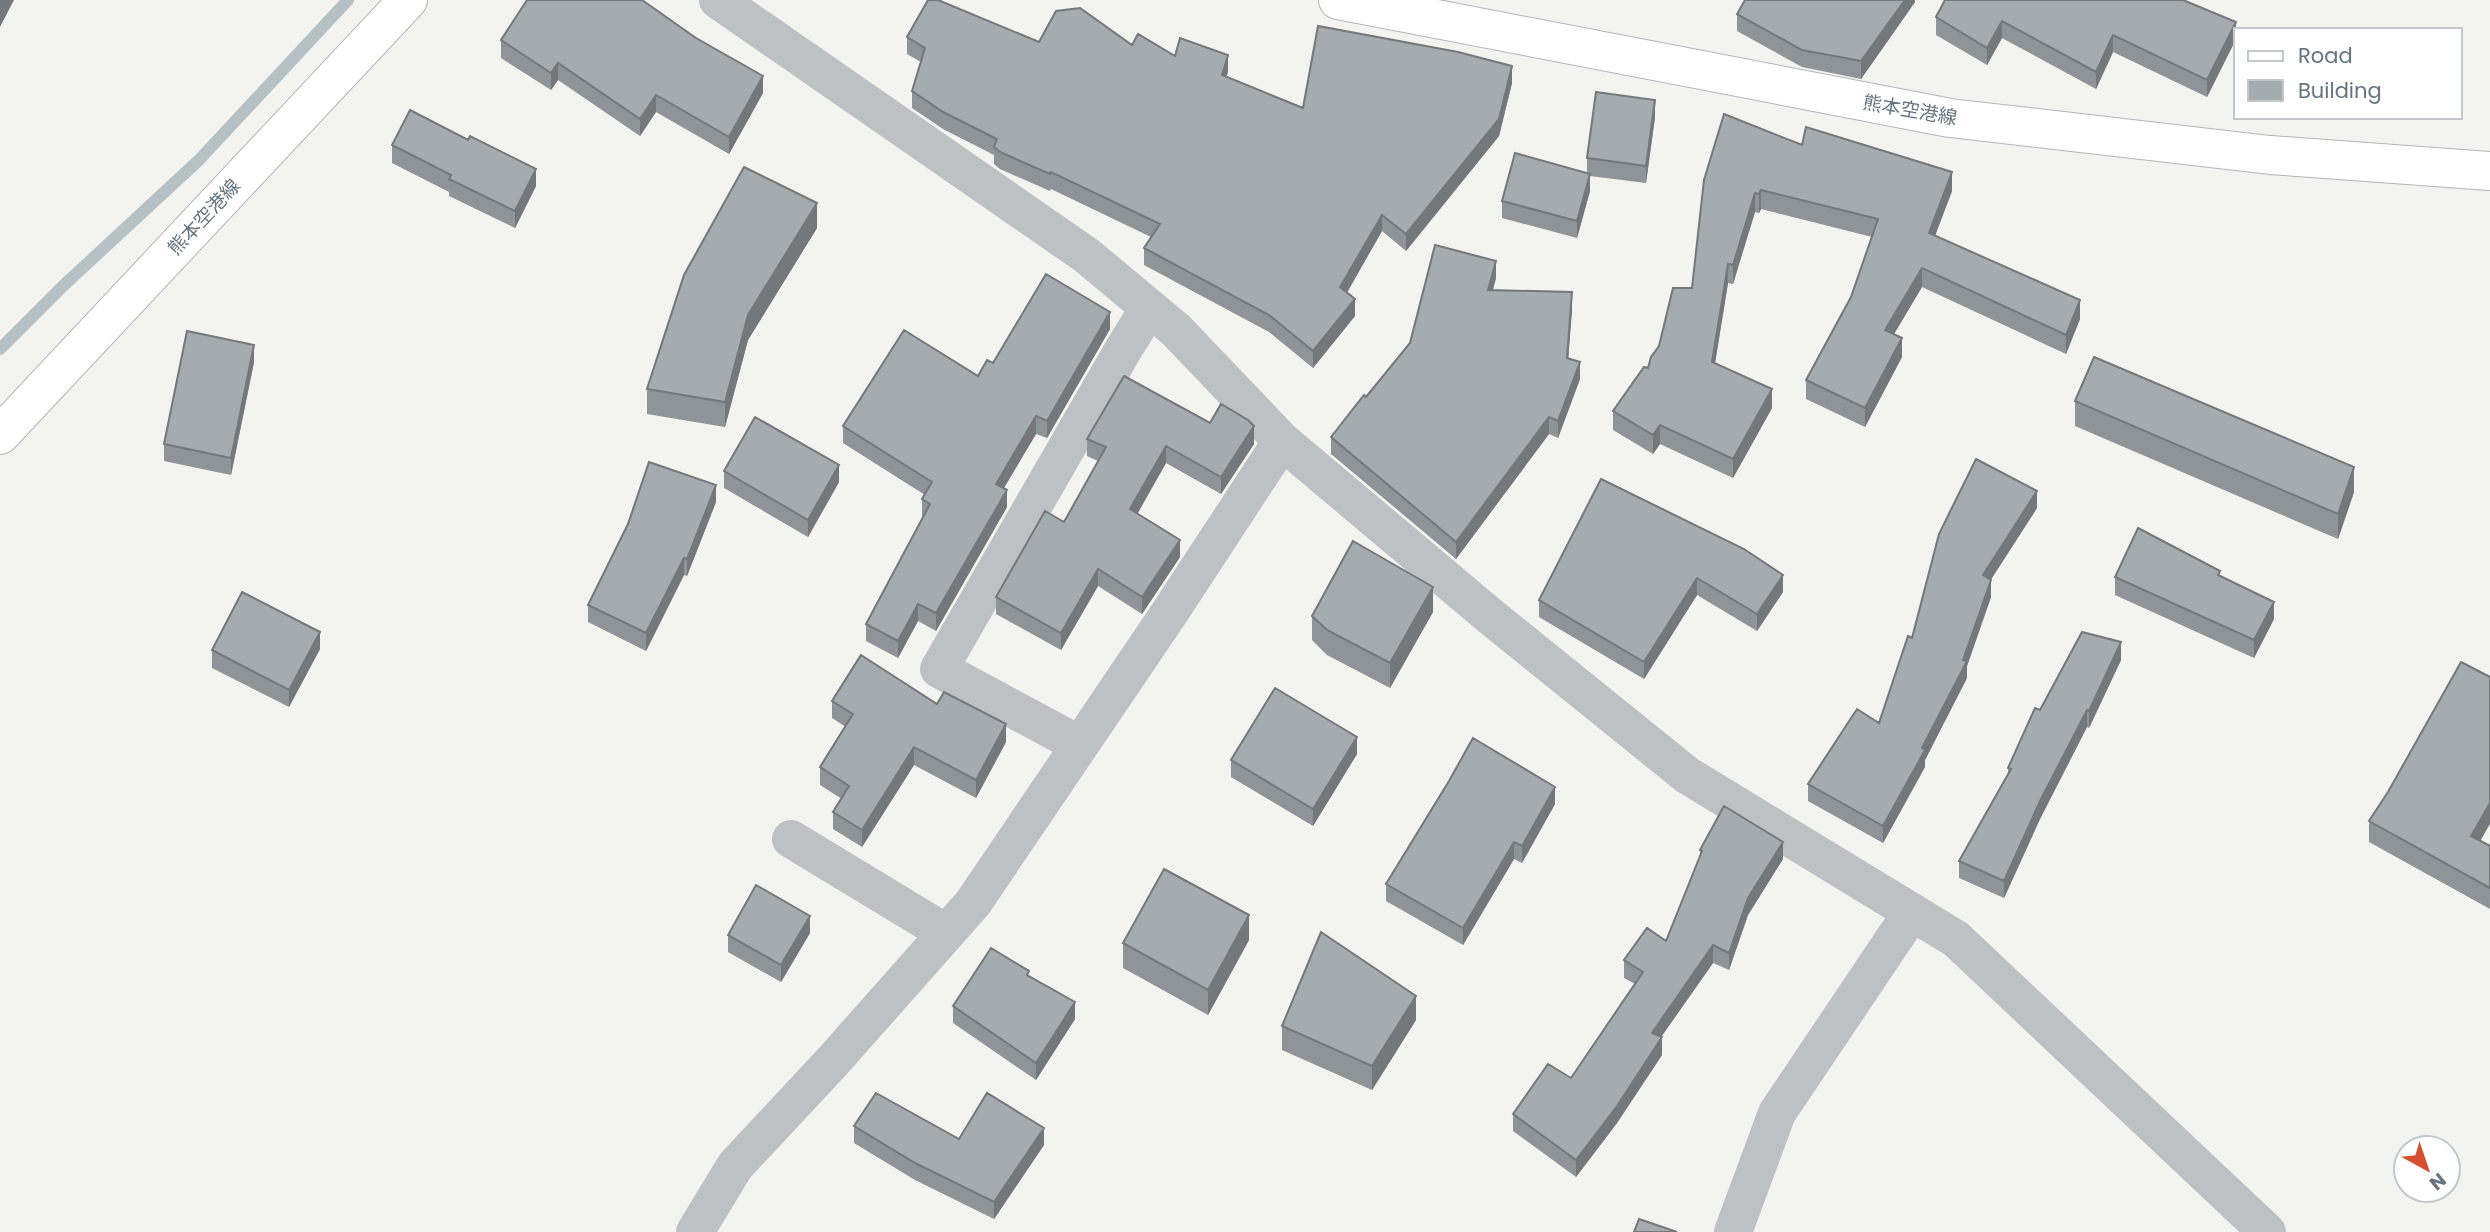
<svg xmlns="http://www.w3.org/2000/svg" width="2490" height="1232" font-family="Poppins,'Noto Sans JP',sans-serif">
  <style>
    .lines { fill: none; stroke-linecap: round; stroke-linejoin: round }
    .stream { stroke: #b5c1c5; stroke-width: 12 }
    .major-casing { stroke: #b1b5b8; stroke-width: 40 }
    .minor { stroke: #bdc1c4; stroke-width: 38 }
    .major { stroke: #fff; stroke-width: 38 }
    .wall { fill: #8e9497 }
    .shaded-wall { fill: #74787b }
    .building { fill: #a5acb0; stroke: #74787b; stroke-width: 2 }
    .labels { text-anchor: middle; dominant-baseline: central; stroke-width: 7; stroke-linejoin: round; paint-order: stroke }
    .street-label { font-size: 19px; fill: #65747e; stroke: #fff }
  </style>
  <rect width="100%" height="100%" fill="#f3f3f0"/>
  <g class="lines">
    <!-- stream -->
    <path class="stream" d="M0,349L63,286L199,160L348,0"/>
    <defs>
      <path id="major" d="M1338,0L1950,118L2270,155L2490,171
        M0,435L408,0"/>
    </defs>
    <!-- major casing -->
    <use href="#major" class="major-casing"/>
    <!-- minor -->
    <path class="minor" d="M718,0L1086,255L1176,330L1282,441L1490,616L1687,775L1956,939L2267,1232
      M1080,745L939,669L1123,350L1149,308
      M791,839L946,933
      M695,1232L735,1166L833,1061L973,903L1170,612L1282,441
      M1733,1232L1777,1113L1912,912"/>
    <!-- major -->
    <use href="#major" class="major"/>
  </g>
  <!-- wall -->
  <path class="wall" d="M1915,0V2L1861,79L1802,67L1737,31V14Z
    M1945,0L2236,39L2207,97L2113,52L2096,89L2002,38L1987,65L1936,35V17Z
    M907,37L1132,45L1175,56L1228,72L1226,77L1303,108L1512,83L1499,136L1406,251L1382,231L1347,293L1355,316L1313,368L1269,332L1144,265V248L1151,237L1051,189L1050,191L1000,169L994,164V155L943,129L912,108V91L921,62L907,54Z
    M501,40L763,93L729,154L656,112L640,136L558,80L551,90L501,58Z
    M1655,117L1646,183L1590,176V191L1577,238L1502,218V201L1587,173V158Z
    M392,145L536,186L515,228L449,196V192L392,163Z
    M1802,145L1952,191L1935,235L2080,319L2066,354L1922,287L1894,334L1902,357L1865,427L1806,399V380L1851,297L1872,237L1761,209L1759,213L1755,212L1733,284L1728,283L1715,364L1772,408L1733,478L1660,444L1653,454L1613,430V411L1648,368L1692,288L1704,180Z
    M817,228L748,340L725,427L647,414V389Z
    M1496,278L1493,290L1572,309L1568,359L1580,379L1558,438L1549,434L1456,559L1331,454V437L1366,397L1410,343Z
    M1110,329L1047,438L1036,434L1004,488L1007,507L936,631L918,621L898,658L866,641V624L923,517L922,516V499L925,495L843,443V426L978,376L993,363Z
    M254,362L231,475L164,461V444Z
    M2075,401L2354,492L2338,539L2075,426Z
    M1210,423L1254,444L1221,494L1166,463L1138,513L1180,557L1142,614L1098,586L1061,650L996,614V597L1064,522L1098,461L1087,456V439Z
    M724,471L839,482L808,537L724,488Z
    M1601,479L1783,592L1757,631L1697,595L1644,679L1539,617V600Z
    M716,502L687,576L684,575L646,651L588,622V605Z
    M2037,508L1991,579V597L1967,666V678L1925,760V767L1883,843L1808,801V784L1879,723L1912,638Z
    M2115,577L2274,619L2254,658L2115,595Z
    M1433,612L1390,688L1327,655L1312,640V616Z
    M320,649L289,707L212,668V650Z
    M2121,660L2089,728L2087,727L2040,819L2004,898L1959,878V861L2008,774V768L2040,710Z
    M832,701L937,704L1006,742L976,798L914,765L862,847L833,829V812L842,799L820,785V767L846,727L832,718Z
    M1357,754L1313,826L1231,777V760Z
    M1555,804L1522,863L1514,859L1463,945L1386,901V884Z
    M2369,821L2480,841L2490,846V909L2369,842Z
    M1700,850L1783,859L1748,915L1729,970L1713,963L1661,1037L1662,1055L1617,1123L1576,1177L1513,1131V1114L1571,1078L1635,984L1624,978V960L1666,941L1700,855Z
    M810,933L781,982L728,952V935Z
    M1249,940L1208,1015L1123,968V943Z
    M953,1006L1075,1019L1036,1080L953,1023Z
    M1416,1020L1372,1090L1282,1050V1026Z
    M854,1126L959,1139L1044,1145L994,1219L915,1180L854,1143Z"/>
  <!-- shaded-wall -->
  <path class="shaded-wall" d="M0,0H14L0,27Z
    M1905,0H1915V2L1861,79V61Z
    M2002,21V38L1987,65V48Z
    M2236,22V39L2207,97V80Z
    M2113,35V52L2096,89V72Z
    M1228,55V72L1222,92V75Z
    M558,63V80L551,90V73Z
    M1512,66V83L1499,136L1406,251V234Z
    M763,76V93L729,154V137Z
    M656,95V112L640,136V119Z
    M1655,100V117L1646,183V166Z
    M536,169V186L515,228V211Z
    M1952,172V191L1929,252V233Z
    M1590,174V191L1577,238V221Z
    M1761,190V209L1759,213V194Z
    M1755,193V212L1733,284V265Z
    M817,203V228L748,340L725,427V402L748,315Z
    M1382,215V231L1340,304V287Z
    M1496,261V278L1488,307V290Z
    M1728,264V283L1712,381V362Z
    M1922,268V287L1885,349V330Z
    M1572,292V309L1567,375V358Z
    M1355,299V316L1313,368V351Z
    M2080,300V319L2066,354V335Z
    M1110,312V329L1047,438V421Z
    M1902,338V357L1865,427V408Z
    M254,345V362L231,475V458Z
    M1580,362V379L1558,438V421Z
    M1772,389V408L1733,478V459Z
    M1036,416V434L996,501V484Z
    M1549,417V434L1456,559V542Z
    M1660,425V444L1653,454V435Z
    M1254,426V444L1221,494V477Z
    M1166,446V463L1130,526V509Z
    M839,465V482L808,537V520Z
    M2354,467V492L2338,539V514Z
    M716,485V502L687,576V559Z
    M1007,490V507L936,631V613Z
    M2037,491V508L1983,592V575Z
    M1180,540V557L1142,614V597Z
    M684,558V575L646,651V633Z
    M1098,569V586L1061,650V633Z
    M1783,575V592L1757,631V614Z
    M1697,578V595L1644,679V662Z
    M1991,580V597L1967,666V678L1925,760V767L1883,843V826L1963,660Z
    M1433,587V612L1390,688V663Z
    M2274,602V619L2254,658V640Z
    M918,604V621L898,658V641Z
    M320,632V649L289,707V690Z
    M2121,642V660L2089,728V711Z
    M2087,710V727L2040,819L2004,898V881L2040,801Z
    M1006,724V742L976,798V780Z
    M1357,737V754L1313,826V809Z
    M914,747V765L862,847V830Z
    M1555,787V804L1522,863V846Z
    M2490,803V824L2471,857V836Z
    M1514,842V859L1463,945V928Z
    M1783,842V859L1748,915L1729,970V953L1748,898Z
    M1249,915V940L1208,1015V990Z
    M810,916V933L781,982V965Z
    M1713,945V963L1652,1050V1033Z
    M1416,996V1020L1372,1090V1066Z
    M1075,1002V1019L1036,1080V1063Z
    M1662,1037V1055L1617,1123L1576,1177V1160Z
    M1044,1128V1145L994,1219V1202Z"/>
  <!-- building -->
  <path class="building" d="M527,0H642L696,38L763,76L729,137L656,95L640,119L558,63L551,73L501,40Z
    M928,0H938L1039,42L1056,11L1080,8L1132,45L1138,34L1175,56L1180,38L1228,55L1222,75L1303,108L1318,26L1458,52L1512,66L1499,119L1406,234L1382,215L1340,287L1355,299L1313,351L1269,315L1144,248L1160,224L1051,172L1050,174L1000,152L994,147L997,139L943,112L912,91L925,48L907,37Z
    M1745,0H1905L1861,61L1802,50L1737,14Z
    M1945,0H2183L2236,22L2207,80L2113,35L2096,72L2002,21L1987,48L1936,17Z
    M1596,92L1655,100L1646,166L1587,158Z
    M410,110L468,140L470,136L536,169L515,211L449,179L451,175L392,145Z
    M1724,114L1802,145L1806,127L1952,172L1929,233L2080,300L2066,335L1922,268L1885,330L1902,338L1865,408L1806,380L1851,297L1878,219L1761,190L1759,194L1755,193L1733,265L1728,264L1712,362L1772,389L1733,459L1660,425L1653,435L1613,411L1644,367L1648,368L1651,357L1659,346L1673,288H1692L1704,180Z
    M1515,153L1590,174L1577,221L1502,201Z
    M744,167L817,203L748,315L725,402L647,389L684,275Z
    M1435,245L1496,261L1488,290L1572,292L1567,358L1580,362L1558,421L1549,417L1456,542L1331,437L1364,395L1366,397L1410,343Z
    M1046,274L1110,312L1047,421L1036,416L996,484L1007,490L936,613L918,604L898,641L866,624L930,504L922,499L932,482L843,426L904,330L978,376L987,360L993,363Z
    M187,331L254,345L231,458L164,444Z
    M2094,357L2354,467L2338,514L2075,401Z
    M1124,376L1210,423L1221,404L1248,420L1254,426L1221,477L1166,446L1130,509L1180,540L1142,597L1098,569L1061,633L996,597L1045,511L1064,522L1106,447L1087,439Z
    M755,417L839,465L808,520L724,471Z
    M1976,459L2037,491L1983,575L1991,580L1963,660L1967,661L1922,748L1925,750L1883,826L1808,784L1857,709L1879,723L1908,636L1912,638L1939,534Z
    M649,462L716,485L687,559L684,558L646,633L588,605L628,524Z
    M1601,479L1744,549L1783,575L1757,614L1697,578L1644,662L1539,600Z
    M2138,528L2220,571L2218,575L2274,602L2254,640L2115,577Z
    M1353,541L1433,587L1390,663L1327,630L1312,616Z
    M242,592L320,632L289,690L212,650Z
    M2082,632L2121,642L2089,711L2087,710L2040,801L2004,881L1959,861L2011,769L2008,768L2035,708L2040,710Z
    M861,655L937,704L944,692L1006,724L976,780L914,747L862,830L833,812L849,786L820,767L853,714L832,701Z
    M2461,662L2490,677V803L2471,836L2490,846V888L2369,821L2388,792Z
    M1275,688L1357,737L1313,809L1231,760Z
    M1473,738L1555,787L1522,846L1514,842L1463,928L1386,884L1449,781Z
    M1724,806L1783,842L1748,898L1729,953L1713,945L1652,1033L1662,1037L1617,1106L1576,1160L1513,1114L1548,1064L1571,1078L1643,972L1624,960L1647,928L1666,941L1702,851L1700,850Z
    M1164,869L1249,915L1208,990L1123,943Z
    M756,885L810,916L781,965L728,935Z
    M1321,932L1416,996L1372,1066L1282,1026Z
    M991,948L1029,971L1027,975L1075,1002L1036,1063L953,1006Z
    M876,1093L959,1139L987,1093L1044,1128L994,1202L915,1163L854,1126Z
    M1639,1219L1677,1232H1634Z"/>
  <g class="labels">
    <!-- street labels -->
    <g class="street-label">
      <text transform="translate(1910 110) rotate(10)">熊本空港線</text>
      <text transform="translate(204 217) rotate(-47)">熊本空港線</text>
    </g>
  </g>
  <!-- legend -->
  <rect x="2234" y="28" width="228" height="91" fill="#ffffff" stroke="#c1c7cb" stroke-width="2"/>
  <rect x="2248" y="51" width="35" height="10" fill="#ffffff" stroke="#c1c7cb" stroke-width="2"/>
  <text x="2298" y="63" font-size="21" fill="#65747e">Road</text>
  <rect x="2248" y="80" width="35" height="21" fill="#a5acb0" stroke="#c1c7cb" stroke-width="2"/>
  <text x="2298" y="98" font-size="21" fill="#65747e">Building</text>
  <!-- north arrow -->
  <g transform="translate(2427 1169) rotate(140)"><circle r="33" fill="#ffffff" stroke="#c1c7cb" stroke-width="2"/>
  <path d="M0-5L12 26L0 18L-12 26Z" fill="#d5502e"/>
  <text y="-10" font-size="19" font-weight="bold" text-anchor="middle" fill="#65747e">N</text>
  </g>
</svg>
